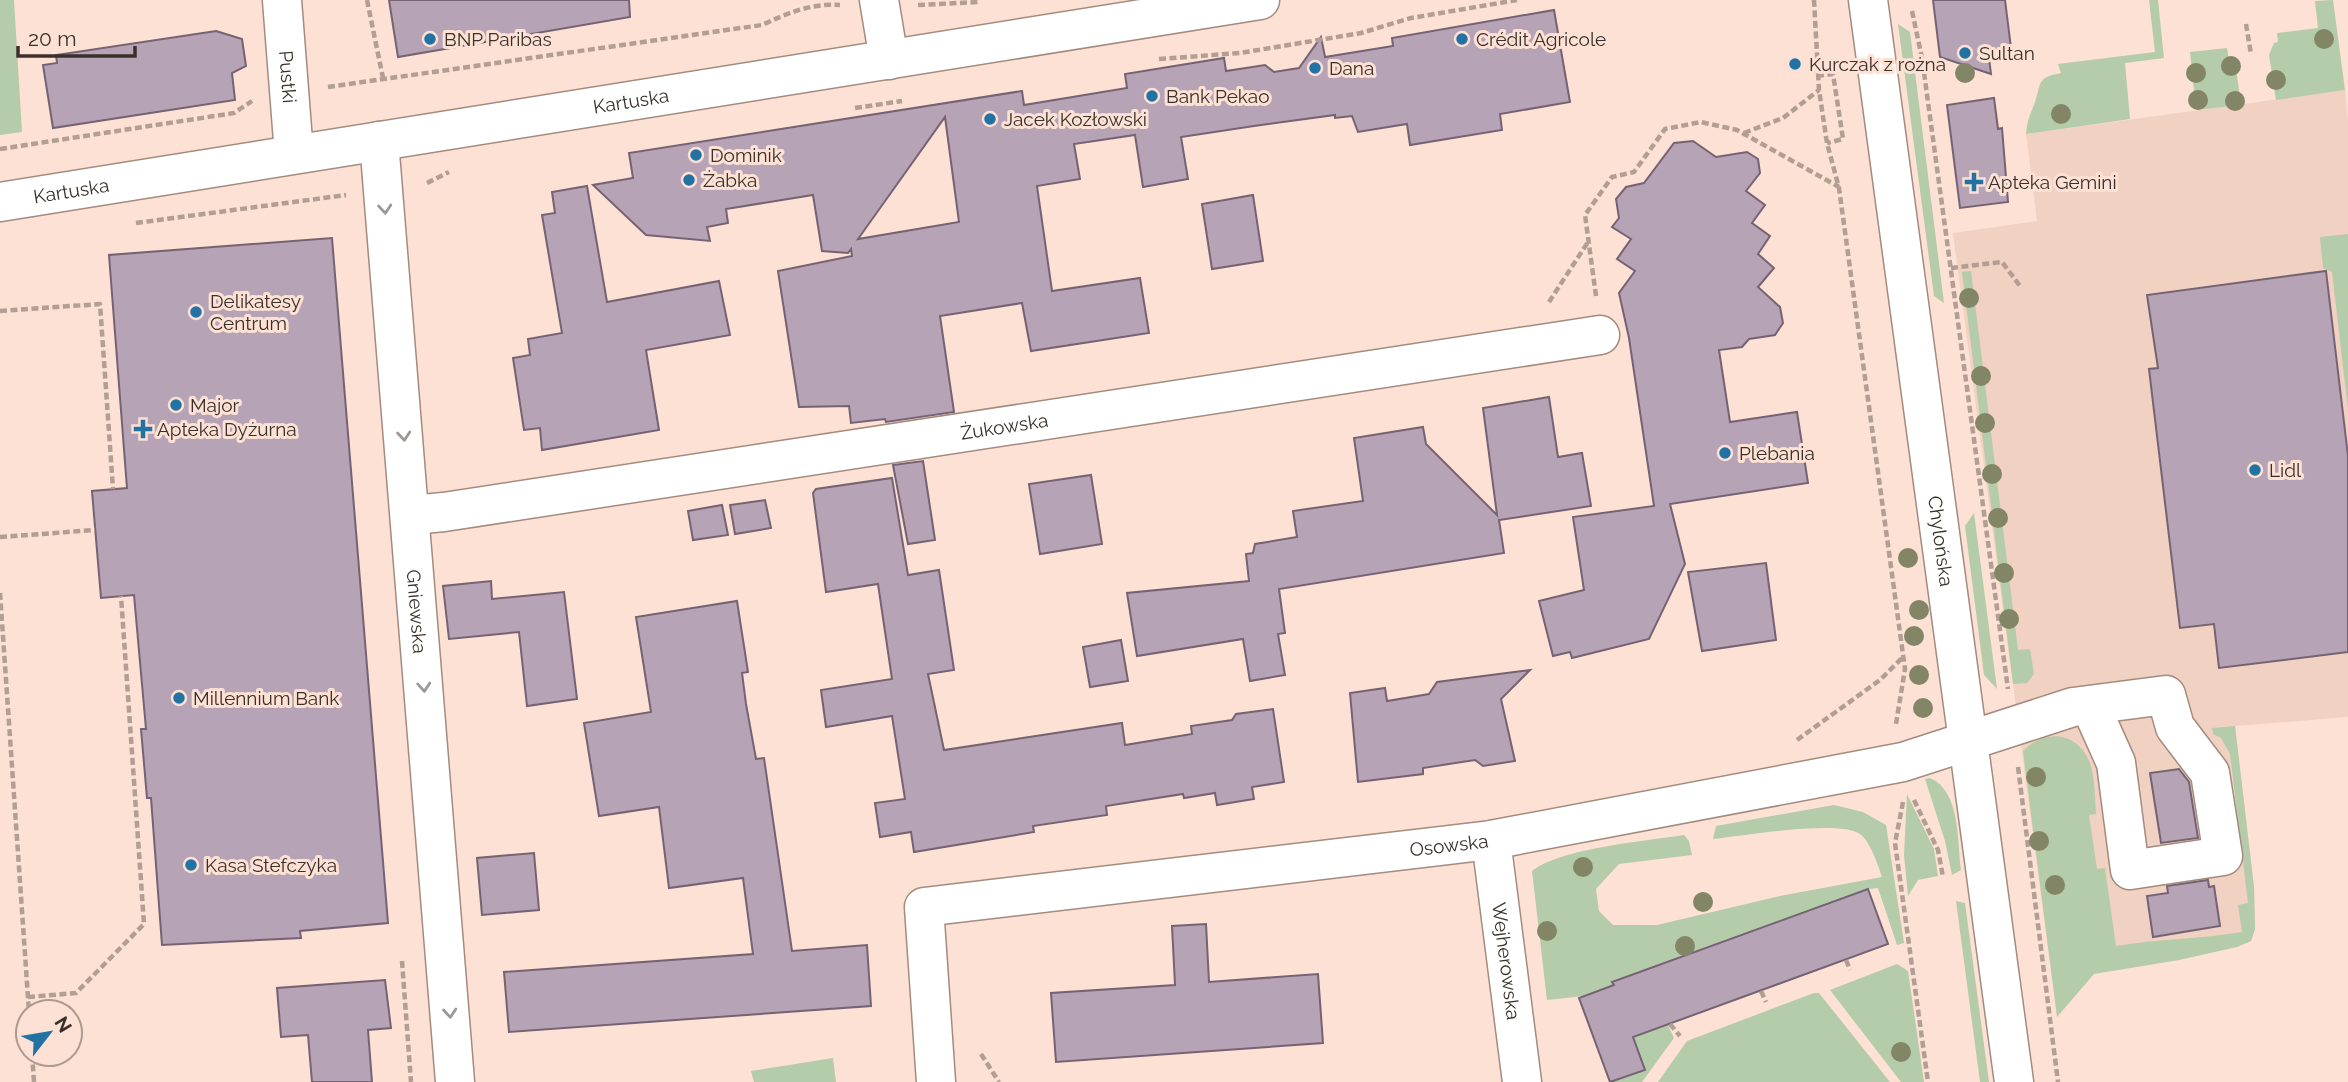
<svg xmlns="http://www.w3.org/2000/svg" width="2348" height="1082" font-family="Raleway,sans-serif">
  <style>
    .built { fill: #f1d1c1 }
    .green { fill: #b4cca9 }
    .building { fill: #b6a3b5; stroke: #756373; stroke-width: 2; fill-rule: evenodd }
    .lines { fill: none; stroke-linecap: round; stroke-linejoin: round }
    .minor-casing { stroke: #a38b7f; stroke-width: 41 }
    .path { stroke: #b39e94; stroke-width: 4.5; stroke-dasharray: 7 3.5; stroke-linecap: butt }
    .minor { stroke: #fff; stroke-width: 38 }
    .tree { fill: #828666 }
    .oneway { stroke: #9c9895 }
    .poi-dot { fill: #2372a4; stroke: #fce1d4; stroke-width: 2.5 }
    .labels { text-anchor: middle; dominant-baseline: central; stroke-width: 6; stroke-linejoin: round; paint-order: stroke }
    .poi-label { font-size: 19px; fill: #3a302b; stroke: #fce1d4; text-anchor: start }
    .street-label { font-size: 19px; fill: #3a302b; stroke: #fce1d4 }
  </style>
  <rect width="100%" height="100%" fill="#fce1d4"/>
  <!-- built -->
  <path class="built" d="M2345,90L2348,122V717L2235,726L2254,887L2255,929L2251,941L2237,947L2052,978L1953,233L2037,221L2026,134Z"/>
  <!-- green -->
  <path class="green" d="M0,0H14L22,132L0,135Z
    M2149,0H2158L2164,58L2125,63L2130,119L2026,134C2028,117 2030,116 2035,102C2042,82 2036,78 2061,73L2058,64L2155,52Z
    M2333,0L2345,90L2276,100L2269,55L2274,43L2278,42L2277,33L2318,28L2315,1Z
    M1898,24L1910,32L1944,303L1934,296Z
    M2227,48L2229,61H2235L2241,105L2196,110L2190,52Z
    M2348,234V409L2332,272L2323,268L2320,237Z
    M1971,271L2018,650L2030,649L2034,674L2027,683L2013,684L1962,272Z
    M1974,513L1997,689L1984,675L1965,526Z
    M2235,726L2254,887L2255,929L2251,941L2237,947L2179,960L2094,974L2057,1017L2023,751C2045,728 2078,732 2090,763C2095,778 2095,798 2096,814L2089,815L2097,869L2105,868L2116,946C2158,939 2200,939 2242,932L2238,905L2248,903L2230,754L2221,738L2213,734L2212,728Z
    M1930,778C1961,791 1957,842 1961,870L1952,875L1945,841L1925,779Z
    M1907,794L1934,849L1938,876L1918,880L1908,896L1904,855Z
    M1834,805L1863,812L1886,825L1904,943L1897,945L1878,888L1868,889L1613,981L1614,985L1584,996L1547,1000L1532,871C1562,848 1645,841 1684,835L1689,841L1692,855L1619,864L1596,889L1599,911L1613,925H1657L1780,896L1882,877C1878,865 1870,841 1860,834C1839,819 1742,836 1713,839L1716,826Z
    M1956,901L1965,903L1989,1082H1980Z
    M1897,964L1908,971L1924,1082H1901L1830,990Z
    M1814,993H1819L1890,1082H1658L1687,1041Z
    M1668,1025L1674,1038L1642,1082H1610L1633,1037Z
    M833,1058L836,1082H754L751,1071Z"/>
  <!-- building -->
  <path class="building" d="M389,0H629L630,17L398,57Z
    M1933,0H2005L2011,48L1988,50L1991,74L1940,57Z
    M1554,10L1570,102L1500,114L1502,130L1410,145L1407,124L1358,132L1352,116L1335,118V115L1254,126L1181,137L1188,179L1143,187L1135,135L1074,144L1080,179L1037,186L1052,291L1140,278L1149,333L1031,351L1022,303L940,316L954,412L886,422L885,419L851,423L849,406L799,407L778,271L852,256L851,249L848,253L822,251L813,195L726,209L728,223L707,227L710,241L646,235L593,185L633,178L629,153L1022,91L1024,105L1127,88L1125,74L1224,58L1226,71L1265,65L1274,72L1299,68L1321,37L1325,57L1393,46L1392,38ZM945,117L959,222L858,239Z
    M216,31L242,39L246,66L232,73L235,100L53,128L43,65L57,63L56,55Z
    M1994,98L1998,129L2002,128L2008,202L1960,208L1947,105Z
    M1693,141L1716,157L1747,152L1758,159L1760,173L1746,191L1765,205L1752,223L1770,236L1758,254L1774,268L1758,287L1780,307L1783,323L1775,335L1749,339L1742,347L1719,350L1730,422L1797,412L1808,483L1670,504L1685,564L1649,639L1572,658L1570,652L1553,656L1539,601L1584,590L1573,517L1654,506L1629,338L1619,293L1635,271L1617,259L1631,239L1612,227L1619,218L1616,199L1626,187L1644,183L1674,143Z
    M587,186L607,302L719,281L730,335L646,350L659,430L542,450L540,428L524,430L513,358L530,355L528,339L562,333L542,215L555,213L552,192Z
    M1253,195L1263,261L1212,269L1202,204Z
    M332,238L388,923L300,931L301,938L162,945L151,798H147L141,729H146L134,595L101,598L92,491L127,488L109,255Z
    M2326,271L2348,456V652L2219,668L2214,624L2180,628L2149,369L2158,368L2147,295Z
    M1549,397L1558,457L1582,453L1591,506L1499,520L1504,553L1279,589L1285,633L1278,634L1285,675L1250,681L1243,639L1137,656L1127,593L1249,581L1246,554L1253,553L1255,544L1297,537L1293,511L1363,501L1354,438L1423,427L1426,444L1497,515L1483,408Z
    M923,461L935,540L908,544L893,465Z
    M1091,475L1102,544L1040,554L1029,484Z
    M892,478L908,575L939,570L954,670L928,674L944,750L1122,723L1125,745L1192,734L1191,726L1232,720L1236,714L1273,709L1284,782L1252,787L1254,799L1217,805L1215,793L1184,798L1183,794L1106,806L1107,815L1033,826L1034,832L914,852L911,832L880,837L875,803L905,799L892,716L826,727L821,690L892,679L878,584L826,592L813,493L816,489Z
    M765,500L771,528L735,534L730,505Z
    M722,505L728,535L693,540L688,511Z
    M1766,563L1776,640L1702,651L1688,572Z
    M491,581L492,599L564,592L577,699L527,706L519,632L449,639L443,586Z
    M737,601L748,672L742,673L746,704L756,759L764,758L792,951L867,945L871,1006L509,1032L504,972L753,954L743,878L669,888L659,807L599,816L584,723L651,712L636,617Z
    M1121,640L1128,681L1090,687L1083,647Z
    M1530,670L1501,699L1515,761L1483,766L1475,760L1423,768V774L1358,782L1350,693L1385,688L1387,701L1429,694L1437,682Z
    M2179,769L2189,782L2198,838L2161,843L2150,773Z
    M534,853L539,910L482,915L477,858Z
    M2208,880L2209,887L2214,886L2220,926L2153,937L2147,896L2168,893L2167,886Z
    M1868,889L1888,944L1633,1037L1645,1070L1610,1082L1579,998L1614,985L1612,982Z
    M1206,924L1209,982L1318,974L1323,1043L1056,1062L1051,993L1175,985L1172,926Z
    M385,980L391,1028L368,1030L372,1082H312L308,1035L281,1037L277,988Z"/>
  <g class="lines">
    <defs>
      <g id="minor">
        <path id="s1" d="M282,0L294,154"/>
        <path d="M879,0L889,60"/>
        <path id="s2" d="M1868,0L2014,1082"/>
        <path id="s3" d="M379,141L455,1082"/>
        <path id="s4" d="M0,202L1260,0"/>
        <path id="s5" d="M411,515L444,512L1600,335"/>
        <path id="s6" d="M1491,840L1522,1082"/>
        <path id="s7" d="M936,1082L924,907L1491,840L1903,762L2073,707L2166,695L2175,727L2210,773L2223,856L2130,870L2116,763L2090,705"/>
      </g>
    </defs>
    <!-- minor casing -->
    <use href="#minor" class="minor-casing"/>
    <!-- path -->
    <path class="path" d="M367,0L383,78
      M1814,0L1819,90L1827,143L1839,188L1905,669L1896,724
      M918,5L979,2
      M1912,11L1922,58L2008,689
      M2246,24L2251,54
      M1159,59L1240,53L1361,33L1411,18L1517,0
      M1817,76L1833,74L1843,139L1827,143
      M328,87L762,25C788,13 811,3 840,5
      M855,108L902,101
      M1744,133L1783,118L1819,90
      M0,149L234,113L252,101
      M427,183L449,172
      M136,223L346,195
      M1951,268L2002,262L2020,286
      M1596,296L1585,215L1612,177L1634,172L1665,129L1701,122L1737,130L1839,187
      M1549,302L1588,242
      M0,311L100,304L113,489
      M0,537L95,530
      M0,593L29,1012
      M1797,740L1880,680L1903,657
      M2018,767L2058,1082
      M1914,800L1938,850L1943,877
      M1903,802L1895,843L1928,1082
      M1846,960L1850,970
      M402,961L411,1082
      M1761,991L1766,1002
      M28,997L76,993L144,924L121,596
      M1670,1024L1680,1036
      M32,1054L34,1082
      M981,1054L999,1082"/>
    <!-- minor -->
    <use href="#minor" class="minor"/>
  </g>
  <!-- trees -->
  <g class="tree">
    <circle cx="2324" cy="39" r="10"/>
    <circle cx="2231" cy="66" r="10"/>
    <circle cx="1965" cy="73" r="10"/>
    <circle cx="2196" cy="73" r="10"/>
    <circle cx="2276" cy="80" r="10"/>
    <circle cx="2198" cy="100" r="10"/>
    <circle cx="2235" cy="101" r="10"/>
    <circle cx="2061" cy="114" r="10"/>
    <circle cx="1969" cy="298" r="10"/>
    <circle cx="1981" cy="376" r="10"/>
    <circle cx="1985" cy="423" r="10"/>
    <circle cx="1992" cy="474" r="10"/>
    <circle cx="1998" cy="518" r="10"/>
    <circle cx="1908" cy="558" r="10"/>
    <circle cx="2004" cy="573" r="10"/>
    <circle cx="1919" cy="610" r="10"/>
    <circle cx="2009" cy="619" r="10"/>
    <circle cx="1914" cy="636" r="10"/>
    <circle cx="1919" cy="675" r="10"/>
    <circle cx="1923" cy="708" r="10"/>
    <circle cx="2036" cy="777" r="10"/>
    <circle cx="2039" cy="841" r="10"/>
    <circle cx="1583" cy="867" r="10"/>
    <circle cx="2055" cy="885" r="10"/>
    <circle cx="1703" cy="902" r="10"/>
    <circle cx="1547" cy="931" r="10"/>
    <circle cx="1685" cy="946" r="10"/>
    <circle cx="1901" cy="1052" r="10"/>
  </g>
  <!-- one-way arrows -->
  <defs><path id="oneway-chevron" d="M-2-3.5L2.5 0L-2 3.5" fill="none" stroke-width="1.6" stroke-linecap="round" stroke-linejoin="round" transform="scale(1.75)"/></defs>
  <g class="oneway">
    <use href="#oneway-chevron" transform="translate(385 209) rotate(85)"/>
    <use href="#oneway-chevron" transform="translate(404 436) rotate(85)"/>
    <use href="#oneway-chevron" transform="translate(424 687) rotate(86)"/>
    <use href="#oneway-chevron" transform="translate(450 1013) rotate(85)"/>
  </g>
  <!-- markers -->
  <g class="poi-dot">
    <circle cx="430" cy="39" r="7"/>
    <circle cx="1462" cy="39" r="7"/>
    <circle cx="1965" cy="53" r="7"/>
    <circle cx="1795" cy="64" r="7"/>
    <circle cx="1315" cy="68" r="7"/>
    <circle cx="1152" cy="96" r="7"/>
    <circle cx="990" cy="119" r="7"/>
    <circle cx="696" cy="155" r="7"/>
    <circle cx="689" cy="180" r="7"/>
    <path d="M1970.5 171.5h7v7h7v7h-7v7h-7v-7h-7v-7h7z"/>
    <circle cx="196" cy="312" r="7"/>
    <circle cx="176" cy="405" r="7"/>
    <path d="M139.5 418.5h7v7h7v7h-7v7h-7v-7h-7v-7h7z"/>
    <circle cx="1725" cy="453" r="7"/>
    <circle cx="2255" cy="470" r="7"/>
    <circle cx="179" cy="698" r="7"/>
    <circle cx="191" cy="865" r="7"/>
  </g>
  <g class="labels">
    <!-- poi labels -->
    <g class="poi-label">
      <text x="444" y="39">BNP Paribas</text>
      <text x="1476" y="39">Crédit Agricole</text>
      <text x="1979" y="53">Sultan</text>
      <text x="1809" y="64">Kurczak z rożna</text>
      <text x="1329" y="68">Dana</text>
      <text x="1166" y="96">Bank Pekao</text>
      <text x="1004" y="119">Jacek Kozłowski</text>
      <text x="710" y="155">Dominik</text>
      <text x="703" y="180">Żabka</text>
      <text x="1988" y="182">Apteka Gemini</text>
      <text x="210" y="301">Delikatesy<tspan x="210" dy="22">Centrum</tspan></text>
      <text x="190" y="405">Major</text>
      <text x="157" y="429">Apteka Dyżurna</text>
      <text x="1739" y="453">Plebania</text>
      <text x="2269" y="470">Lidl</text>
      <text x="193" y="698">Millennium Bank</text>
      <text x="205" y="865">Kasa Stefczyka</text>
    </g>
    <!-- street labels -->
    <g class="street-label">
      <text stroke="none"><textPath href="#s1" startOffset="77">Pustki</textPath></text>
      <text stroke="none"><textPath href="#s4" startOffset="639">Kartuska</textPath></text>
      <text stroke="none"><textPath href="#s4" startOffset="72">Kartuska</textPath></text>
      <text stroke="none"><textPath href="#s5" startOffset="600">Żukowska</textPath></text>
      <text stroke="none"><textPath href="#s2" startOffset="546">Chylońska</textPath></text>
      <text stroke="none"><textPath href="#s3" startOffset="472">Gniewska</textPath></text>
      <text stroke="none"><textPath href="#s7" startOffset="704">Osowska</textPath></text>
      <text stroke="none"><textPath href="#s6" startOffset="122">Wejherowska</textPath></text>
    </g>
  </g>
  <!-- north arrow -->
  <g transform="translate(49 1033) rotate(59)"><circle r="33" fill="#fce1d4" stroke="#ae9a90" stroke-width="2"/>
  <path d="M0-5L12 26L0 18L-12 26Z" fill="#2372a4"/>
  <text y="-10" font-size="19" font-weight="bold" text-anchor="middle" fill="#3a302b">N</text>
  </g>
  <!-- scale -->
  <path d="M18 46v10h117v-10" fill="none" stroke="#3a302b" stroke-width="3.5"/>
  <text x="28" y="46" font-size="21" fill="#3a302b" stroke="#fce1d4" stroke-width="5" paint-order="stroke">20 m</text>
</svg>
